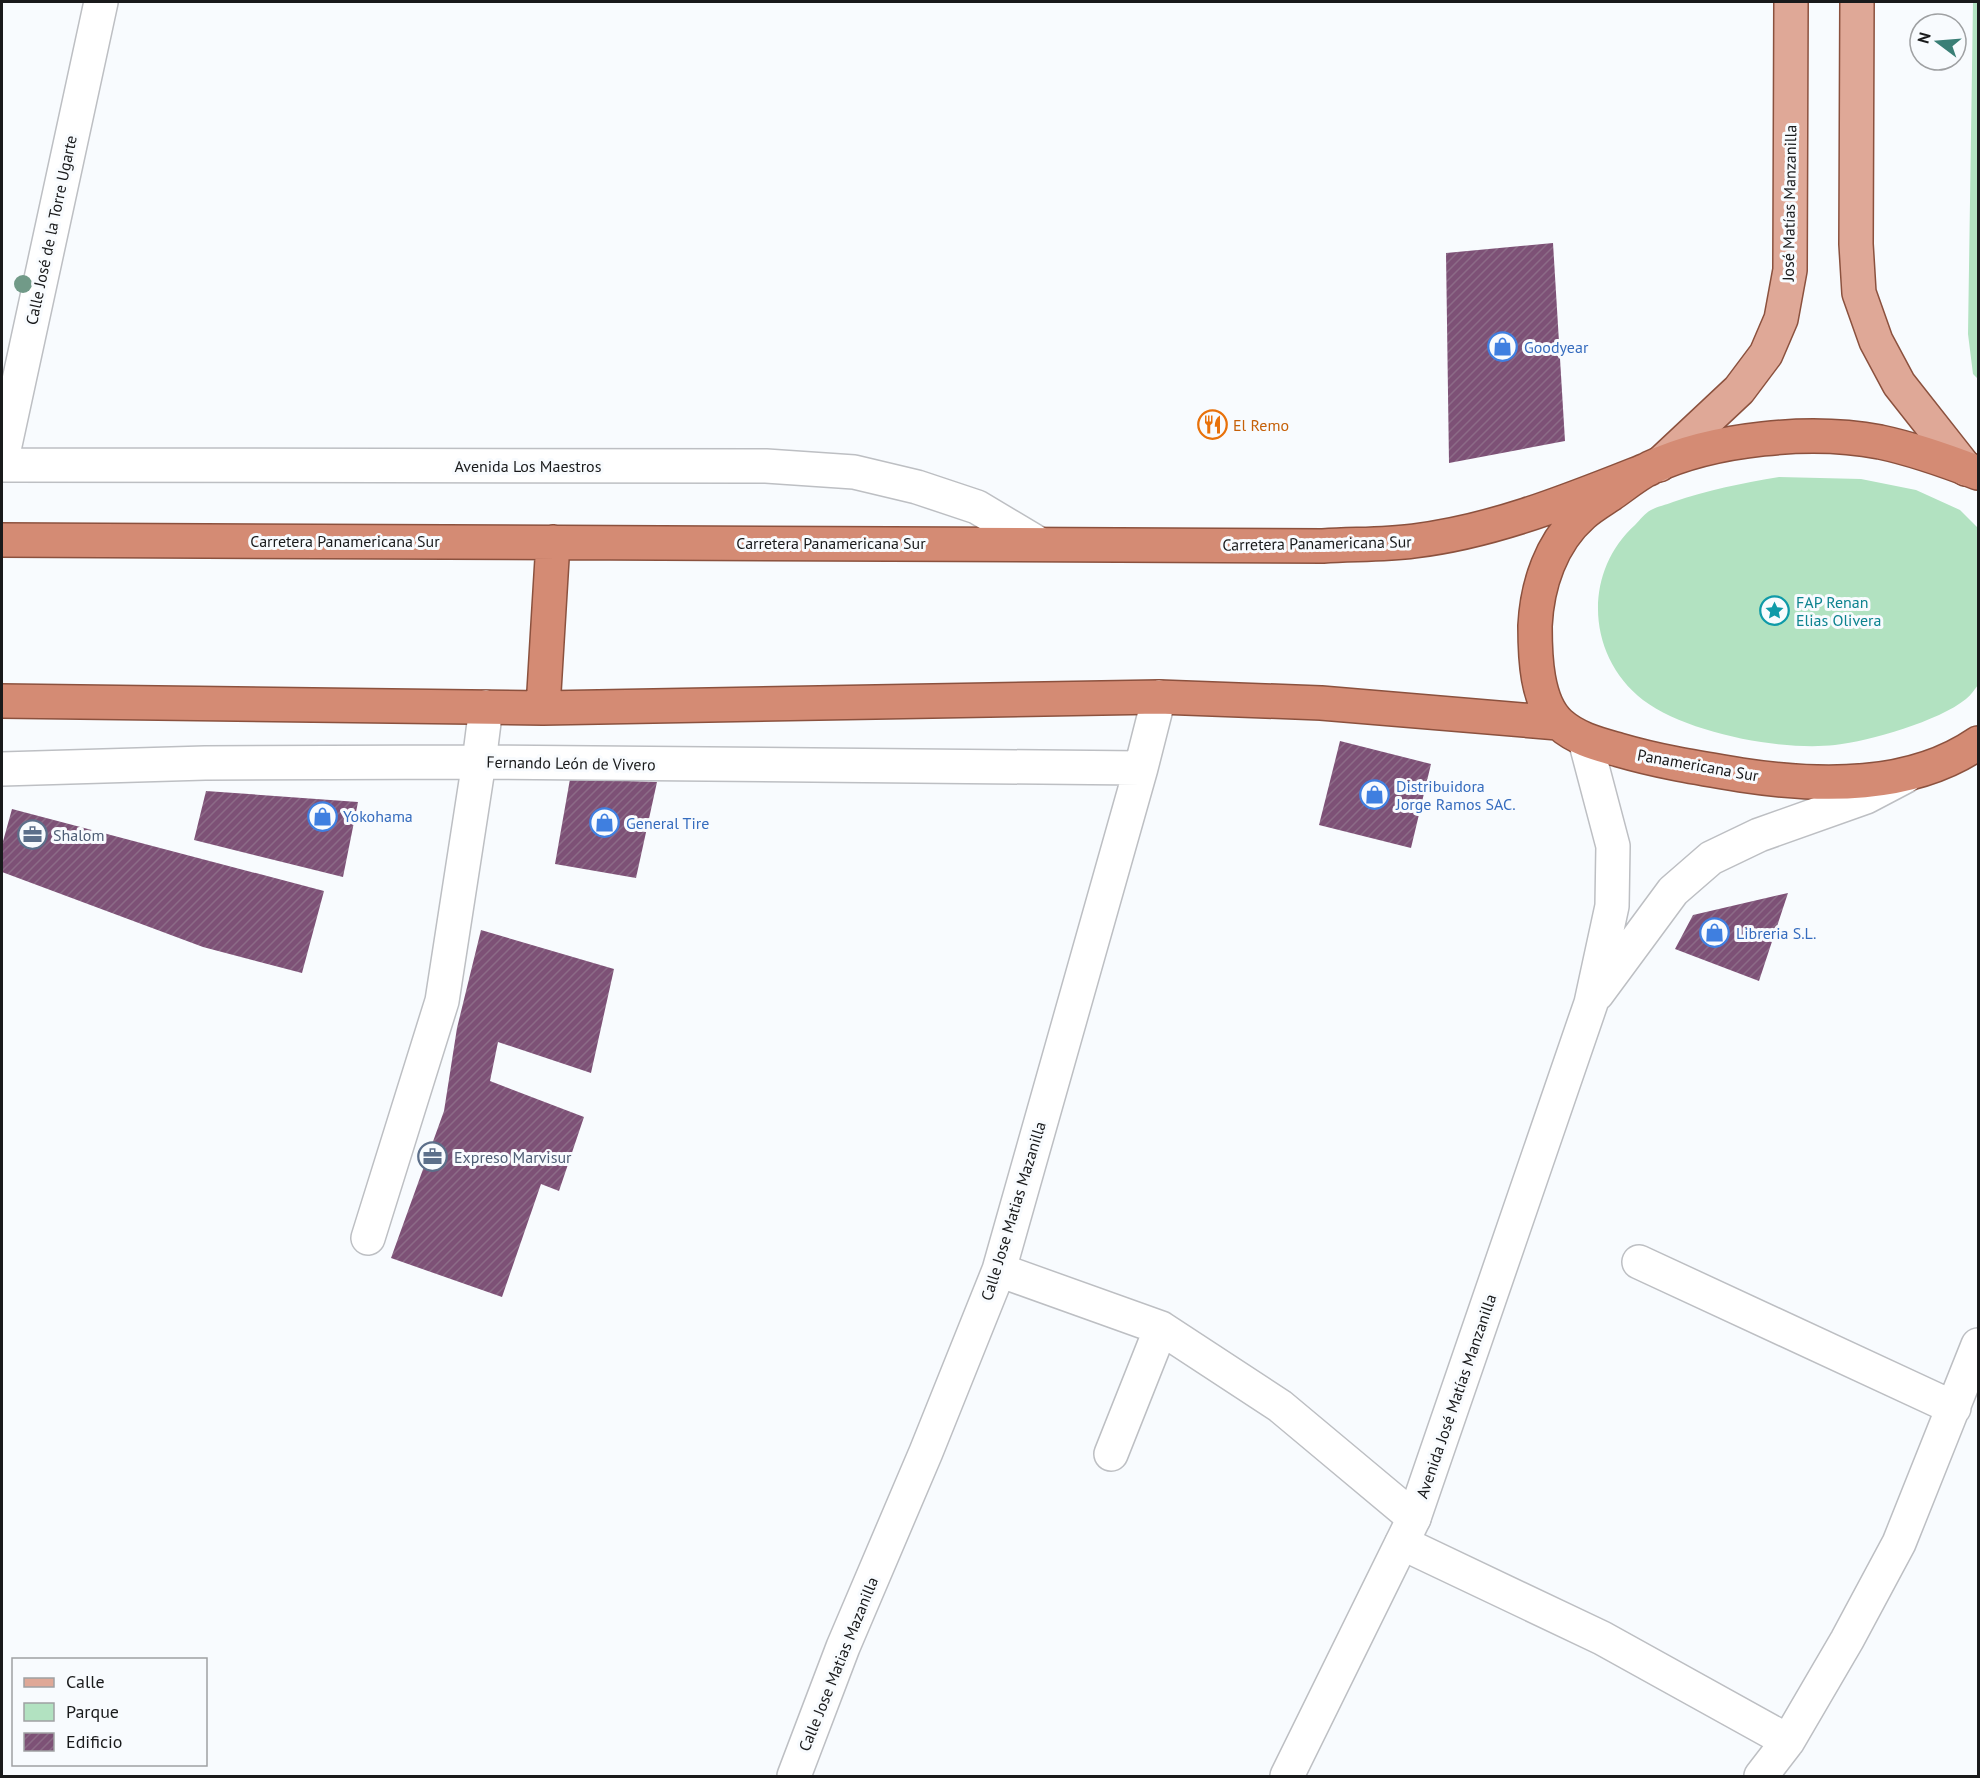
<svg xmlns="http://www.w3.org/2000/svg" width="1980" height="1778" font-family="'PT Sans',sans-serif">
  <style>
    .green { fill: #b2e2c1 }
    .building { fill: url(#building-hatch) }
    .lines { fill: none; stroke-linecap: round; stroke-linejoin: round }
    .minor-casing { stroke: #bdbfc3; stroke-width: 36 }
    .tertiary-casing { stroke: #bdbfc3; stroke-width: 36 }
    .primary-casing { stroke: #8b513e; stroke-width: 36 }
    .trunk-casing { stroke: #8b513e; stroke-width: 36 }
    .minor { stroke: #fff; stroke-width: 33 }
    .tertiary { stroke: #fff; stroke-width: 33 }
    .primary { stroke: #dfa897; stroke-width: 33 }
    .trunk { stroke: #d48b74; stroke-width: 33 }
    .tree { fill: #719a88 }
    .labels { text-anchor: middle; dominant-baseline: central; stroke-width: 6; stroke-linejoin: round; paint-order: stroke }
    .street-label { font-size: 16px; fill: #191a1b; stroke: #f8fbfe }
    .shop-label { font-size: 16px; fill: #366cbe; stroke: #f8fbfe; text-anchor: start }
    .food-label { font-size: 16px; fill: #c56008; stroke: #f8fbfe; text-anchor: start }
    .culture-label { font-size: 16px; fill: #0d838f; stroke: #f8fbfe; text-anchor: start }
    .service-label { font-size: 16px; fill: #4e5e75; stroke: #f8fbfe; text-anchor: start }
  </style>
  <defs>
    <pattern id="building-hatch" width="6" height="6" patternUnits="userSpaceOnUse" patternTransform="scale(1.5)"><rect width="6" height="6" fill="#7d5176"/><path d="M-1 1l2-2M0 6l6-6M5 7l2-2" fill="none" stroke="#8c6b87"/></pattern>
  </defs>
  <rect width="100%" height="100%" fill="#f8fbfe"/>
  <!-- green -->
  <path class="green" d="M1973,2H1978V379L1973,374L1968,334Z
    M1779,477L1861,479L1916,490L1960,510L1978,528V685C1975,689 1971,695 1966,699C1939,721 1870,741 1835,745C1780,751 1687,733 1643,700C1587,657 1582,573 1635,525C1640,520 1645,513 1651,510C1658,506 1666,505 1673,502C1707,490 1743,483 1779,477Z"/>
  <!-- building -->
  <path class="building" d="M1553,243L1565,441L1449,463L1446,253Z
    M1340,741L1431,764L1411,848L1319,825Z
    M570,779L657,782L636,878L555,864Z
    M206,791L358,802L343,877L194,840Z
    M12,809L324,891L302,973L203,947L2,872V845Z
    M1788,893L1759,981L1675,949L1693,915Z
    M481,930L614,969L591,1073L498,1042L490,1081L584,1117L559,1191L541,1184L502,1297L391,1258L444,1111L457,1028Z"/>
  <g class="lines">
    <defs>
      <path id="minor" d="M2,459L101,2
        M2,465L766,466L854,472L917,487L977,507L1039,544
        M2,769L205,763L479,762L1141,768
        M368,1238L442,1001L479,762L486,707
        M1639,1262L1954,1408
        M999,1270L1161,1328L1280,1406L1414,1518
        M1111,1454L1161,1328
        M1402,1543L1602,1638L1788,1741
        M794,1776L843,1647L926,1452L999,1270L1141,768L1159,697
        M1761,1776L1788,1741L1847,1640L1899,1543L1978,1345"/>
      <path id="tertiary" d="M1597,994L1673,891L1711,858L1759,835L1866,797L1906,776
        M1287,1776L1414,1518L1591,1003L1612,906L1613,846L1585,740"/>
      <path id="primary" d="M1857,2L1856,244L1859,293L1876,341L1899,384L1966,469
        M1659,465L1739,390L1766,354L1781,319L1790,270L1791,2"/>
      <path id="trunk" d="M1978,473C1947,461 1913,449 1880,442C1811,429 1714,438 1650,468C1636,475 1623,486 1610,495C1601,501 1591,507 1583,514C1551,542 1537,585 1535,626C1535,655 1536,703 1560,724C1577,739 1598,744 1619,750C1660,762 1699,768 1741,775C1820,787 1911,789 1978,743
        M2,540L1323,546C1353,544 1384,545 1414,541C1496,531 1573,499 1649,469
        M2,701L543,708L1159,697L1321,703L1558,723
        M543,708L553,542"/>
    </defs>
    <!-- minor casing -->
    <use href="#minor" class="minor-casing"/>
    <!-- tertiary casing -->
    <use href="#tertiary" class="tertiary-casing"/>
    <!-- primary casing -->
    <use href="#primary" class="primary-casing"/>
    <!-- trunk casing -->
    <use href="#trunk" class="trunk-casing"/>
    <!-- minor -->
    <use href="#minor" class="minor"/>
    <!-- tertiary -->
    <use href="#tertiary" class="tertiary"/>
    <!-- primary -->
    <use href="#primary" class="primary"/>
    <!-- trunk -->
    <use href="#trunk" class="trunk"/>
  </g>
  <!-- trees -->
  <circle class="tree" cx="23" cy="284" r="9"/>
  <!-- icons -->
  <defs>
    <symbol id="shop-ring" viewBox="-11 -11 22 22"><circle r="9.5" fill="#f8fbfe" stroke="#3f7fe0" stroke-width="1.5"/><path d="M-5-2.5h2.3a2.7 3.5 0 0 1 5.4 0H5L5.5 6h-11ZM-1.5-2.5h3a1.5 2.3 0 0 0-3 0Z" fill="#3f7fe0"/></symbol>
    <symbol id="restaurant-ring" viewBox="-11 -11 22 22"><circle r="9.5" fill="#f8fbfe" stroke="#e8710a" stroke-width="1.5"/><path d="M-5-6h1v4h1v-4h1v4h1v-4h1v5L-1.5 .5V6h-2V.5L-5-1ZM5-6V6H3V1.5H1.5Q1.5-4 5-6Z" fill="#e8710a"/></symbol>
    <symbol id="sight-ring" viewBox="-11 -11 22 22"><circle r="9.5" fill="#f8fbfe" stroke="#0f9aa8" stroke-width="1.5"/><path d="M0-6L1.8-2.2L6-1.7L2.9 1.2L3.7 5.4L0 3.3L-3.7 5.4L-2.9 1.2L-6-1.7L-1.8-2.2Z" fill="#0f9aa8"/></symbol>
    <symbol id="office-ring" viewBox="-11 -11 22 22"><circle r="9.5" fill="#f8fbfe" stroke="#5c6f8a" stroke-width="1.5"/><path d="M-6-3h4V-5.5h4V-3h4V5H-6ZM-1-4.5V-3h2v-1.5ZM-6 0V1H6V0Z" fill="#5c6f8a"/></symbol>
  </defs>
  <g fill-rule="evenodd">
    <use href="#shop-ring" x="1486" y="330" width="33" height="33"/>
    <use href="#restaurant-ring" x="1196" y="408" width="33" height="33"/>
    <use href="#sight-ring" x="1758" y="594" width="33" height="33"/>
    <use href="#shop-ring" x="1358" y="778" width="33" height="33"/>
    <use href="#shop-ring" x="306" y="800" width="33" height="33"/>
    <use href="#shop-ring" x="588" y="806" width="33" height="33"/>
    <use href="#office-ring" x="16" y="818" width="33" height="33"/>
    <use href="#shop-ring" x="1698" y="916" width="33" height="33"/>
    <use href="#office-ring" x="416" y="1140" width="33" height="33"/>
  </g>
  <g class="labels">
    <!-- street labels -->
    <g class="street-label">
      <text transform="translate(1789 203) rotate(-89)">José Matías Manzanilla</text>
      <text transform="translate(51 230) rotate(-78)">Calle José de la Torre Ugarte</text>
      <text x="528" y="466">Avenida Los Maestros</text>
      <text x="345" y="541">Carretera Panamericana Sur</text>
      <text x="831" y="543">Carretera Panamericana Sur</text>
      <text transform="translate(1317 543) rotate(-1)">Carretera Panamericana Sur</text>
      <text transform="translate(571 763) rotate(1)">Fernando León de Vivero</text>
      <text transform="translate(1698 765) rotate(10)">Panamericana Sur</text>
      <text transform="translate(1013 1211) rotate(-73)">Calle Jose Matias Mazanilla</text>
      <text transform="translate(1456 1396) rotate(-71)">Avenida José Matías Manzanilla</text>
      <text transform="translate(838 1664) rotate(-68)">Calle Jose Matias Mazanilla</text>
    </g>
    <!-- shop labels -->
    <g class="shop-label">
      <text x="1524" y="347">Goodyear</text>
      <text x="1396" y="786">Distribuidora<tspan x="1396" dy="18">Jorge Ramos SAC.</tspan></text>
      <text x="343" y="816">Yokohama</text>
      <text x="626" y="823">General Tire</text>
      <text x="1736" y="933">Libreria S.L.</text>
    </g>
    <!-- food labels -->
    <g class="food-label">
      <text x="1233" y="425">El Remo</text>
    </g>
    <!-- culture labels -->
    <g class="culture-label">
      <text x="1796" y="602">FAP Renan<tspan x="1796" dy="18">Elias Olivera</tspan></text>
    </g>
    <!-- service labels -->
    <g class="service-label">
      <text x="53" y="835">Shalom</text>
      <text x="454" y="1157">Expreso Marvisur</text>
    </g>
  </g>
  <!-- border -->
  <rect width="1980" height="1778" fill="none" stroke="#191a1b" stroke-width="6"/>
  <!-- legend -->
  <rect x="12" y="1658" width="195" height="108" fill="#f8fbfe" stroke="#9fa1a3" stroke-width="1.5"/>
  <rect x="24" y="1678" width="30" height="9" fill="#dfa897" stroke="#9fa1a3" stroke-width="1.5"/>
  <text x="66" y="1688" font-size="18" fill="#191a1b">Calle</text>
  <rect x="24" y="1703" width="30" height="18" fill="#b2e2c1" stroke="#9fa1a3" stroke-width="1.5"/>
  <text x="66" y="1718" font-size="18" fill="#191a1b">Parque</text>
  <rect x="24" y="1733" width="30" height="18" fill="url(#building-hatch)" stroke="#9fa1a3" stroke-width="1.5"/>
  <text x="66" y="1748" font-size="18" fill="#191a1b">Edificio</text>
  <!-- north arrow -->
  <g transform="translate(1938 42) rotate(286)"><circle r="28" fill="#f8fbfe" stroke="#9fa1a3" stroke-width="1.5"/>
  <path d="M0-4.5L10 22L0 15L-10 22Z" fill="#3a7f76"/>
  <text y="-9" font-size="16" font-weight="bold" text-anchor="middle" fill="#191a1b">N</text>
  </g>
</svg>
